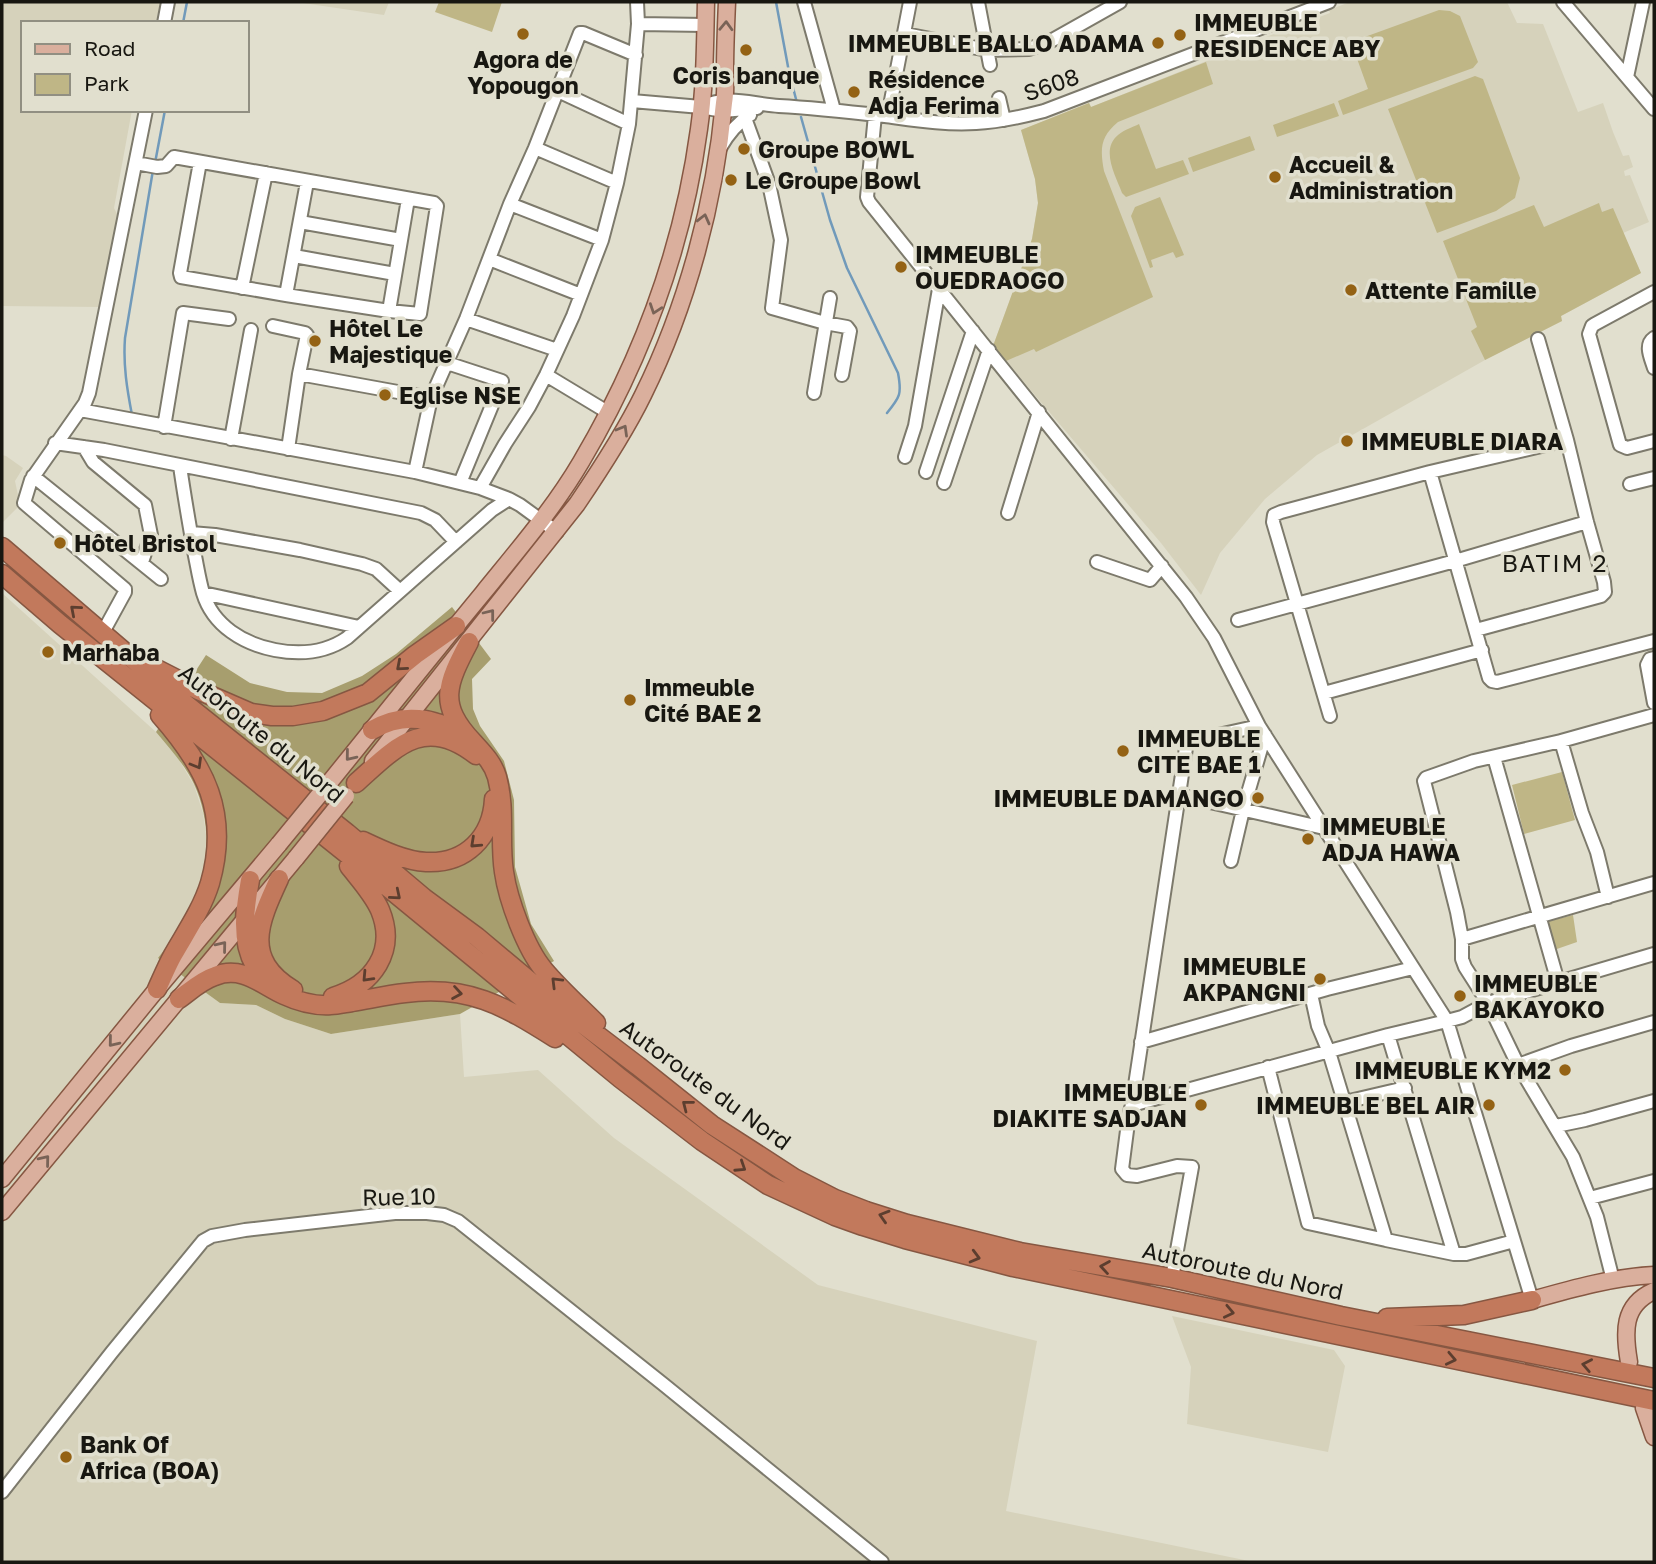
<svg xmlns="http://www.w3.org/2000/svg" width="1656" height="1564" font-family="'Golos Text',sans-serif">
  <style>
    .built { fill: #d6d2bb }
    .green { fill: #bfb686 }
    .forest { fill: #a79e6e }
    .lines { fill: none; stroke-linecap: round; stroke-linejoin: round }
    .stream { stroke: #719aba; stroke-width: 2.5 }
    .minor-casing { stroke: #7d7a6c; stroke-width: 16 }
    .major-casing { stroke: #865742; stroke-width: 19 }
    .highway-casing { stroke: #865742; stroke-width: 21 }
    .minor { stroke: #fff; stroke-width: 12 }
    .major { stroke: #daaf9d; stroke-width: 16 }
    .highway { stroke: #c2795c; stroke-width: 18 }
    .major-bridge-casing { stroke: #865742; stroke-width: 19; stroke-linecap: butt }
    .major-bridge { stroke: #daaf9d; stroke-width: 16 }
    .oneway { stroke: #796357 }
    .oneway2 { stroke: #5c3e2f }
    .poi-dot { fill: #946214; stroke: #e1dfce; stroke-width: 2.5 }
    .labels { text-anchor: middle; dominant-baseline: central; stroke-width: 7; stroke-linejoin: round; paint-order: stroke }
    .poi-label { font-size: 23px; font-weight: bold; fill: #181711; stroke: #e1dfce; text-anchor: start }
    .street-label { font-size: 23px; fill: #181711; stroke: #e1dfce }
    .neighbourhood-label { font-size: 24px; letter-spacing: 2px; fill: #181711; stroke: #e1dfce }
  </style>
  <rect width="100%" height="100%" fill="#e1dfce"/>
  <!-- built -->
  <path class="built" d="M2,2H160L156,23H23V110H132L114,208L118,216L101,307L2,306Z
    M296,2H389L384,15Z
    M1350,2H1507L1517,23L1543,24L1578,112L1603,103L1613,132L1623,156L1629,155L1633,167L1624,171L1625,176L1630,175L1649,222L1623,233L1641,273L1561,316L1562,321L1485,360L1317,455L1265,499L1220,553L1201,595L1161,543L993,346L1032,239L1038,203L1035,179L1021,130L1089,103L1091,107L1209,60V57L1236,47L1237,48L1330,13L1329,10Z
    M2,455L6,456L23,468L15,481L20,505L2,523Z
    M2,593L156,732L179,760L194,785L203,813L207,842L204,872L194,900L183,924L159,958L220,1003L256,1005L285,1019L331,1034L460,1014L464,1077L538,1070L614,1138L818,1285L1037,1341L1006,1511L1254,1562H2Z
    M1172,1316L1334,1350L1345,1366L1328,1452L1187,1424L1191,1367Z"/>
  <!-- green -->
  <path class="green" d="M439,2H502L492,32L435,12Z
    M1439,10L1450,11L1460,16L1478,62L1473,68L1343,115L1338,101L1368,89L1351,42Z
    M1206,62L1213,84L1118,122C1100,137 1100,149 1104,171L1153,297L1036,352L1034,349L1006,361L993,346L1032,239L1038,203L1035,179L1021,130L1089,103L1091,107Z
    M1475,76L1483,79L1520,178L1515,198L1496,211L1437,233L1388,109Z
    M1334,103L1339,116L1277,137L1273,125Z
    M1139,124L1156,169L1183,160L1189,174L1126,197L1122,193C1116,176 1100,150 1118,135C1124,130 1133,127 1139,124Z
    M1250,136L1255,150L1193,172L1188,158Z
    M1160,197L1184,255L1176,258L1173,252L1151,260L1153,267L1150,268L1131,216L1135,207Z
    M1599,203L1602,212L1613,208L1641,273L1561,316L1562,321L1485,360L1471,331L1477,327L1443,241L1534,205L1544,227Z
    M1562,772L1575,820L1524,834L1512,785Z
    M1573,915L1577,942L1554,950L1546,922Z"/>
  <!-- forest -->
  <path class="forest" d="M452,607L491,659L472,679L473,709L480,726L504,761L514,800L515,867L531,924L554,961L460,1014L331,1034L285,1019L256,1005L220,1003L158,958C167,946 176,935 183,923C208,880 215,830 194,784C185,765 170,749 156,732L206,655L250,683L287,692L322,693L362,676L396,654Z"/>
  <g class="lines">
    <!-- stream -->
    <path class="stream" d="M776,2L789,72L797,103
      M183,23L187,2
      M801,117L830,220L847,268L898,373C902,394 900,397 887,413
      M155,163L165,110
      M132,415C127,389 123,365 125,338L153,170"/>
    <defs>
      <path id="minor" d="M637,2L638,24
        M804,2L834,110
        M978,2L990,65
        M1563,2L1654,109
        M164,23L168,2
        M905,34L987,50L1029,49L1049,42L1120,2
        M1627,77L1643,2
        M558,91L629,124
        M999,98L1004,120
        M632,101L701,107L723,111L757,108
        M701,107C729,94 750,104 779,106C815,108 850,112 885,116C915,120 945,125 976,123C999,122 1021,117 1044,111L1329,2
        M875,115L867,197L869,202L1186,597L1214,638L1259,726L1447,1021L1388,1035
        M888,116L910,2
        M745,118L769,184L781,240L772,308L825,323L847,327L850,331L842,375
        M535,148L617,183
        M720,148C728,134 737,123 750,115
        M136,163L157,167L166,166L174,157L434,203L437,206L420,314L389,311L286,295L181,277L180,273L200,162
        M510,204L602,240
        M300,222L401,240
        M294,256L395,274
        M489,259L581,295
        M242,288L266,173
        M1654,292L1595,324L1592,326L1589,334L1620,445L1627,448L1654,441
        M286,295L307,182
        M389,311L408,199
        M466,319L557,350
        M273,326L305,333L307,335L299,374L288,449
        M1654,338C1644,345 1651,358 1654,368
        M447,363L502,381L460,483
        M299,374L431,398
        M546,375L609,413
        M814,393L830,298
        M80,410L415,472L480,488L509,499
        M164,427L183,313L229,319
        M231,439L251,330
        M55,443L104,450L421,513L435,520L456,542
        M84,447L93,462L145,505L151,535L142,562
        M905,457L915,426L939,289
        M180,466C184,494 189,523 194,551C197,565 199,579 203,593C213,626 244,644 275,650C301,655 325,653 347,638L492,510L509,499L520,505L557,532
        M415,472L431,398L466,319L510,204L535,148L580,33H583L636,55
        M926,472L973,331
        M1430,472L1489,678L1492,681L1497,682L1654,641
        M33,476L161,579
        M944,483L989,350
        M1630,484L1654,478
        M480,488L505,444L529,407L546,375L573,316L602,240L617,183L629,124L638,24L706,25
        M1008,513L1039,412
        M191,533L215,535L300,550L362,564L376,569L400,591
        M1097,562L1150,580L1162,566
        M203,593L359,627
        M1238,620L1455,561L1587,522
        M1476,630L1601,596L1605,592L1604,582L1587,522L1567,440L1538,339
        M102,634L125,592V589L24,503L31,480L85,403L89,393L146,110
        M1654,658L1650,659L1647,665L1654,703
        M1324,693L1482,650
        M1330,716L1273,522L1274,515L1281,512L1430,472L1567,440
        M1561,741L1582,813L1597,852L1608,897
        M1494,757L1558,982
        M1179,795L1324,828
        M1231,861L1243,810L1265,735
        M1462,939L1654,883
        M1141,1042L1327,989L1413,968
        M1518,1065L1571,1046L1654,1022
        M1268,1067L1308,1223L1386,1240L1329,1052L1318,1026L1311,994
        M1345,1102L1405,1088
        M1132,1105L1388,1035L1454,1254
        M1556,1126L1585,1120L1654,1101
        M1590,1198L1654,1181
        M1386,1240L1454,1254H1466L1514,1241
        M1172,1278L1192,1167L1177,1166L1137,1176L1127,1175L1122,1169L1129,1115L1132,1105L1186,748L1188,743L1191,741L1259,726
        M1613,1280L1597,1217L1573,1157L1518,1065L1488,1003L1465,967L1462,959V939L1457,912L1424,781L1426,778L1474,761L1561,741L1654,715
        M1532,1300L1447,1021L1462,1017L1488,1003L1654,954
        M2,1492L112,1352L203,1241L212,1236L245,1230L395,1213H427L444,1215L458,1221L663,1384L882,1562"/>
      <path id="major" d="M373,761L577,504C600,470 625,432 643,395C687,306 715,201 724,103C726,92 725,82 725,71C725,48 726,25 727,2
        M329,783C380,720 431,656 483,593C517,551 554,508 581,462C642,359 683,247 699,129C705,87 705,44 706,2
        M2,1179L157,989L279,844
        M2,1212L296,858
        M1532,1300C1571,1289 1613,1277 1654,1275
        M1629,1362C1624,1333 1622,1305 1654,1291
        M1644,1408L1654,1437"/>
      <path id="highway" d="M2,547L183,702L347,833L424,898L477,937L563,1009L638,1066L712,1125L794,1178L835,1199L866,1211L907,1224L1020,1252L1172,1278L1341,1316L1654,1378
        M2,574L60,624L357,862L620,1078L702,1141L768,1185L835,1216L863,1226L905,1239L1013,1267L1654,1401
        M469,642C447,684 437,704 473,742C483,753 493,763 497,777C506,810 499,840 504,872C508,900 526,949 544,970C560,989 579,1006 596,1023
        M151,666L198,690L251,713L272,716H293L323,711L368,693L415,655L456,626
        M372,730C404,711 433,718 465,735
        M356,783C395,748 424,714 476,755
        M363,841C382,850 405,861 426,862C466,864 492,837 494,799
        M279,879C259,922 242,959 293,990
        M250,880C245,908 240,939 255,966
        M157,989C162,978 167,966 173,955C186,932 202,909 210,883C230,813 205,766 160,715
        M333,997C373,985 397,951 380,910C373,894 360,880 349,866
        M179,999C190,991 202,980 215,976C242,965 262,985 284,995C299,1002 315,1006 331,1005C338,1005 345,1003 352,1002C370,999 387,995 405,993C468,985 503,1005 555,1038
        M1387,1318L1464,1315L1532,1300"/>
    </defs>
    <!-- minor casing -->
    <use href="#minor" class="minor-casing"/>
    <!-- major casing -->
    <use href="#major" class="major-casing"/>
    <!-- highway casing -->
    <use href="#highway" class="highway-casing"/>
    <!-- minor -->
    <use href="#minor" class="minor"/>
    <!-- major -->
    <use href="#major" class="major"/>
    <!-- highway -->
    <use href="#highway" class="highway"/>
    <defs>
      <path id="major-bridge" d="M279,844L329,783
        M296,858L346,796"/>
    </defs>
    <!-- major-bridge casing -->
    <use href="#major-bridge" class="major-bridge-casing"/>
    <!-- major-bridge -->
    <use href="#major-bridge" class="major-bridge"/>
  </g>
  <!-- one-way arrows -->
  <defs><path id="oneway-chevron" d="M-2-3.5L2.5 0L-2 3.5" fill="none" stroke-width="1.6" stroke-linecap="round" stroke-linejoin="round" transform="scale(1.75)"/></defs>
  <g class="oneway">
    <use href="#oneway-chevron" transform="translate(726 26) rotate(-88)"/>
    <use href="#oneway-chevron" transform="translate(704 219) rotate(-76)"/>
    <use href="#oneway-chevron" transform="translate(655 309) rotate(109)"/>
    <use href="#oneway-chevron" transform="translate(623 430) rotate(-60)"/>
    <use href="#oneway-chevron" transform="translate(490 614) rotate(-52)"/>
    <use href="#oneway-chevron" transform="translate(350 756) rotate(129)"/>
    <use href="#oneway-chevron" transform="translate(222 946) rotate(-51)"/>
    <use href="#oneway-chevron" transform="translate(113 1042) rotate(129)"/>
    <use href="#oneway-chevron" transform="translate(45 1160) rotate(-51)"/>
  </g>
  <g class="oneway2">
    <use href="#oneway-chevron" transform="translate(75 610) rotate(-139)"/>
    <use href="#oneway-chevron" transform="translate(401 666) rotate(139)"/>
    <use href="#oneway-chevron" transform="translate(197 764) rotate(60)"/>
    <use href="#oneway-chevron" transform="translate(475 843) rotate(137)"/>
    <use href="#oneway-chevron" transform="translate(396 895) rotate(40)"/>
    <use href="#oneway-chevron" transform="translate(367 977) rotate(133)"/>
    <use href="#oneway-chevron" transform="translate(556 982) rotate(-135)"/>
    <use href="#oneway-chevron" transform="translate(457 993) rotate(9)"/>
    <use href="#oneway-chevron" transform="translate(687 1105) rotate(-142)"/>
    <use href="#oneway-chevron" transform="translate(741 1167) rotate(33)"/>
    <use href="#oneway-chevron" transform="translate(884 1216) rotate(-163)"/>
    <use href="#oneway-chevron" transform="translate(975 1257) rotate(15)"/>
    <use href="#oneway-chevron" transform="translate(1105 1267) rotate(-171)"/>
    <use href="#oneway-chevron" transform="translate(1229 1312) rotate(12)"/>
    <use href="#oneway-chevron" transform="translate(1451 1359) rotate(12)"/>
    <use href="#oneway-chevron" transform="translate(1587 1365) rotate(-169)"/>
  </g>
  <!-- markers -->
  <g class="poi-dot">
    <circle cx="523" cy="34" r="7"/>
    <circle cx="1180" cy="35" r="7"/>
    <circle cx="1158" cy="43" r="7"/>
    <circle cx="746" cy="50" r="7"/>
    <circle cx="854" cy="92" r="7"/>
    <circle cx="744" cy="149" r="7"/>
    <circle cx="1275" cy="177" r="7"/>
    <circle cx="731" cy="180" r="7"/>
    <circle cx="901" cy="267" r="7"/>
    <circle cx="1351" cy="290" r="7"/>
    <circle cx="315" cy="341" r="7"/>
    <circle cx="385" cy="395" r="7"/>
    <circle cx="1347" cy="441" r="7"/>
    <circle cx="60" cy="543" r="7"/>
    <circle cx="48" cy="652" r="7"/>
    <circle cx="630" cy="700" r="7"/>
    <circle cx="1123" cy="751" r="7"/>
    <circle cx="1258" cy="798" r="7"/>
    <circle cx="1308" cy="839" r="7"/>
    <circle cx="1320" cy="979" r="7"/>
    <circle cx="1460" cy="996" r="7"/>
    <circle cx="1565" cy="1070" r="7"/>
    <circle cx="1201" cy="1105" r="7"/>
    <circle cx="1489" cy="1105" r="7"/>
    <circle cx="66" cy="1457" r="7"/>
  </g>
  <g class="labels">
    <!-- poi labels -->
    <g class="poi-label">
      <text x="1194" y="22">IMMEUBLE<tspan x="1194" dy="26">RESIDENCE ABY</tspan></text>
      <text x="1144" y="43" text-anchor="end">IMMEUBLE BALLO ADAMA</text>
      <text x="523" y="59" text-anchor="middle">Agora de<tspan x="523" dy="26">Yopougon</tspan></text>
      <text x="746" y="75" text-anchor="middle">Coris banque</text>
      <text x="868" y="79">Résidence<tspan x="868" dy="26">Adja Ferima</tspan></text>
      <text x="758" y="149">Groupe BOWL</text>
      <text x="1289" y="164">Accueil &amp;<tspan x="1289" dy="26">Administration</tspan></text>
      <text x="745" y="180">Le Groupe Bowl</text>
      <text x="915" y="254">IMMEUBLE<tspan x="915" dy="26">OUEDRAOGO</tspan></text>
      <text x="1365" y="290">Attente Famille</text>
      <text x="329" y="328">Hôtel Le<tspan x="329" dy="26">Majestique</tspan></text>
      <text x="399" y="395">Eglise NSE</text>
      <text x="1361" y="441">IMMEUBLE DIARA</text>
      <text x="74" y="543">Hôtel Bristol</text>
      <text x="62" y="652">Marhaba</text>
      <text x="644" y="687">Immeuble<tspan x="644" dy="26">Cité BAE 2</tspan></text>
      <text x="1137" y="738">IMMEUBLE<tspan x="1137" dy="26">CITE BAE 1</tspan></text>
      <text x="1244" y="798" text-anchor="end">IMMEUBLE DAMANGO</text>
      <text x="1322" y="826">IMMEUBLE<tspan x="1322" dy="26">ADJA HAWA</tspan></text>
      <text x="1306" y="966" text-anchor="end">IMMEUBLE<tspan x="1306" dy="26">AKPANGNI</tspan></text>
      <text x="1474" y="983">IMMEUBLE<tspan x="1474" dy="26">BAKAYOKO</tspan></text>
      <text x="1551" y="1070" text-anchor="end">IMMEUBLE KYM2</text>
      <text x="1187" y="1092" text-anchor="end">IMMEUBLE<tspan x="1187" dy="26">DIAKITE SADJAN</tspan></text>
      <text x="1475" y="1105" text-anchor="end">IMMEUBLE BEL AIR</text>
      <text x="80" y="1444">Bank Of<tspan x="80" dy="26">Africa (BOA)</tspan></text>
    </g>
    <!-- street labels -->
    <g class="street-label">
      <text transform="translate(1051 84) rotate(-19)">S608</text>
      <text transform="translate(262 733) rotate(39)">Autoroute du Nord</text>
      <text transform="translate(706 1084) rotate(36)">Autoroute du Nord</text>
      <text transform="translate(399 1196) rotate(-1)">Rue 10</text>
      <text transform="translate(1243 1270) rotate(12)">Autoroute du Nord</text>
    </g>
    <!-- neighbourhood labels -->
    <g class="neighbourhood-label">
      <text x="1555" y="562">BATIM 2</text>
    </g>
  </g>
  <!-- border -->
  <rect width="1656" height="1564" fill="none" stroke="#181711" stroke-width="7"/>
  <!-- legend -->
  <rect x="21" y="21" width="228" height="91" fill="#e1dfce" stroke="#918f82" stroke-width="2"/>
  <rect x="35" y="44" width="35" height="10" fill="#daaf9d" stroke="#918f82" stroke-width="2"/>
  <text x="84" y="56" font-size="21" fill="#181711">Road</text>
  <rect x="35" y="74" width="35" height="21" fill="#bfb686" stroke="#918f82" stroke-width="2"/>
  <text x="84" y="91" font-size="21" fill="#181711">Park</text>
</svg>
